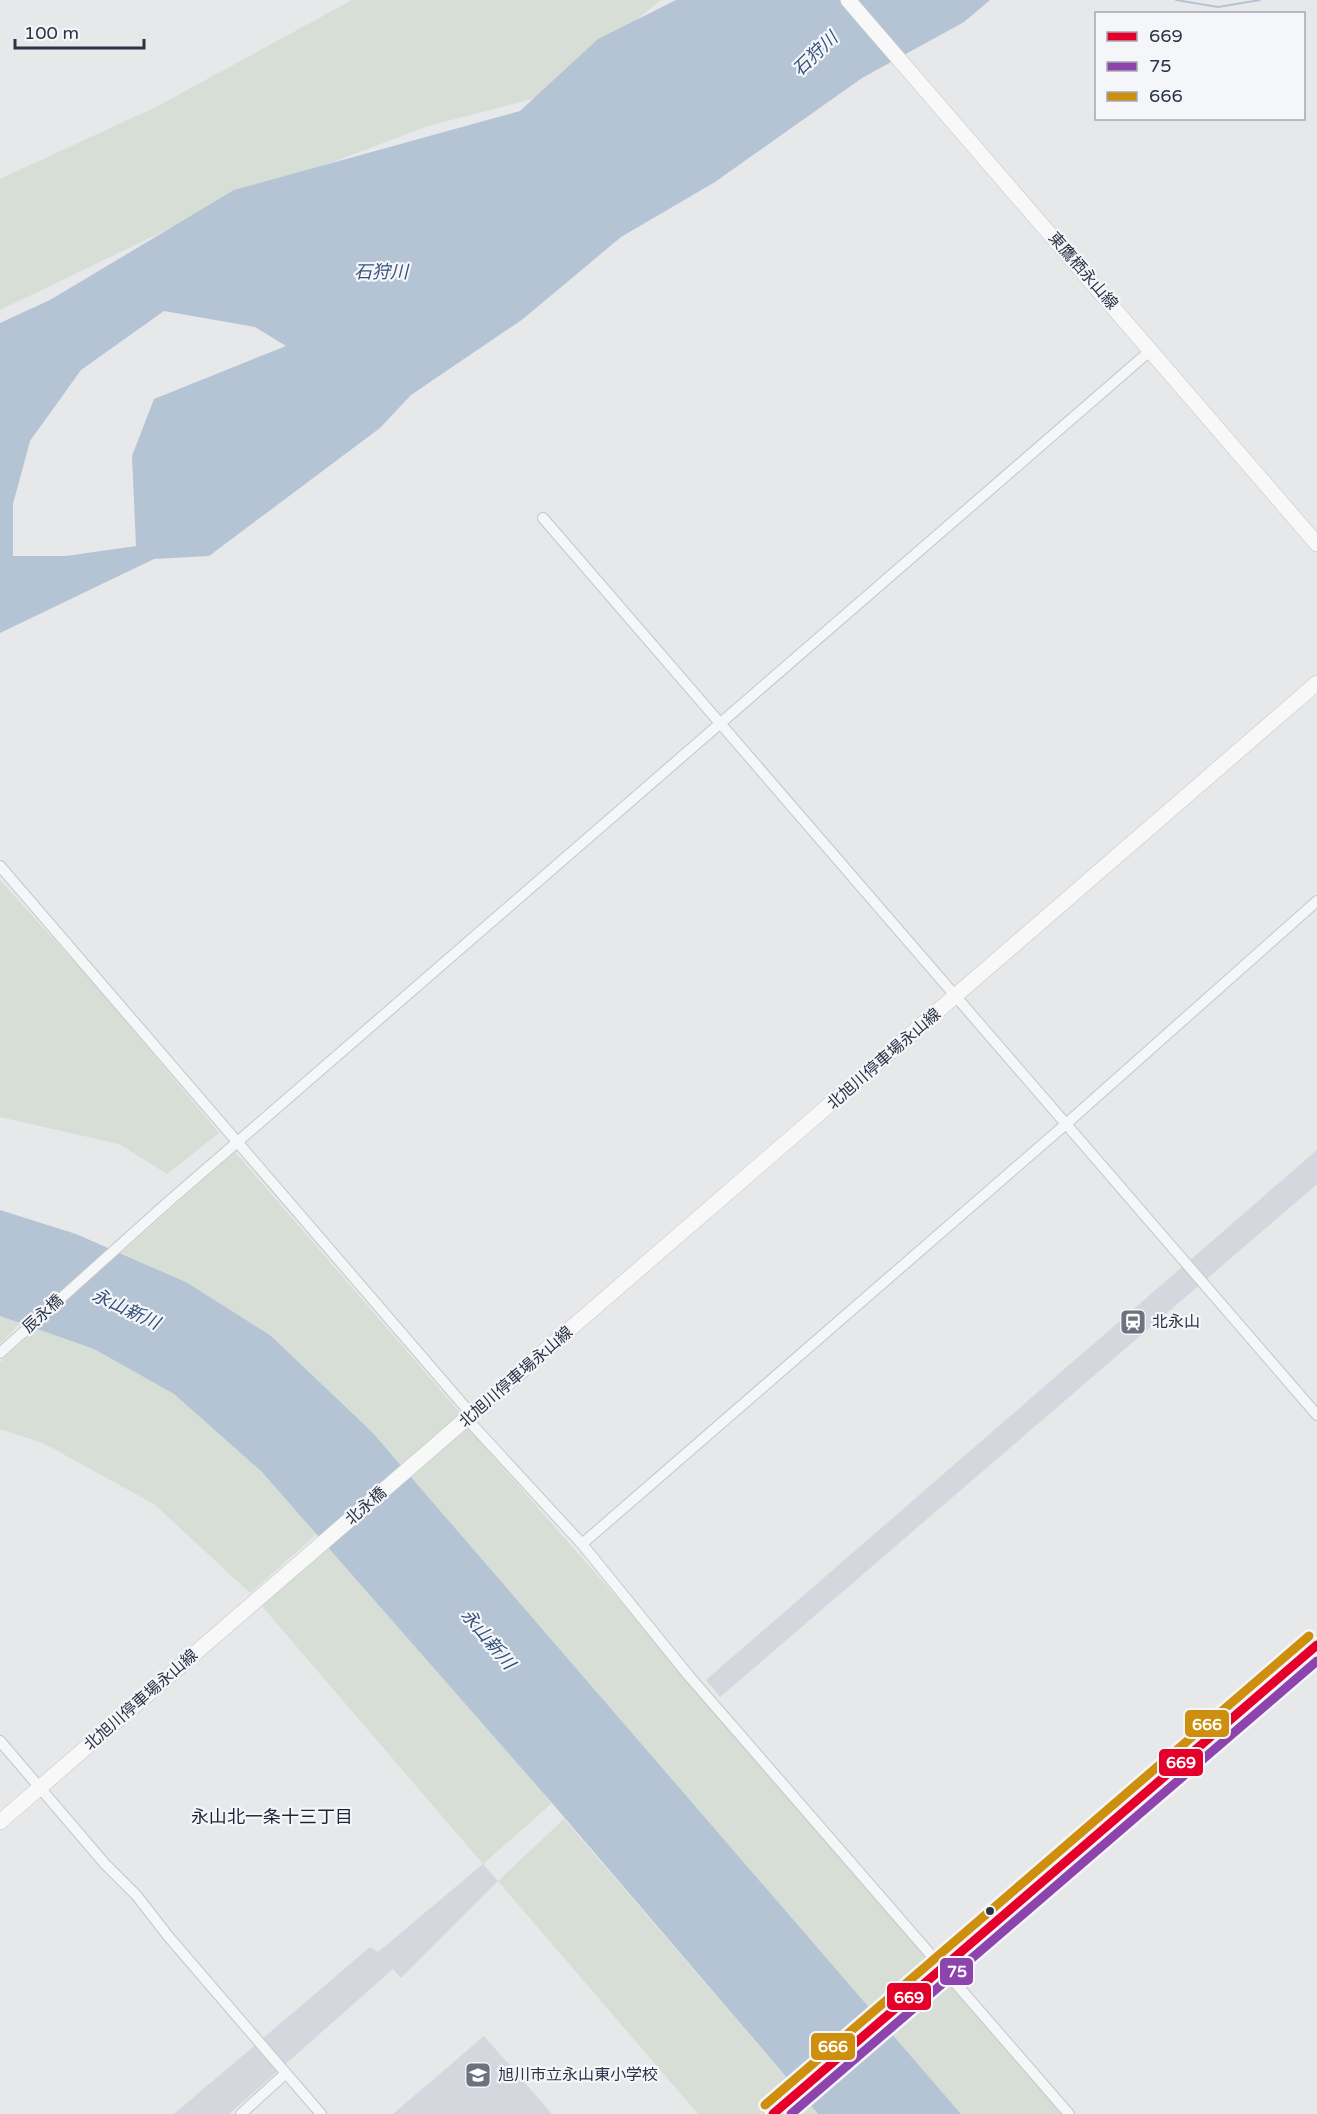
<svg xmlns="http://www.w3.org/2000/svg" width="1317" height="2114" font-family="'Varela Round','Noto Sans JP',sans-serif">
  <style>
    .built { fill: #d4d7dd }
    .green { fill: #d6ded6 }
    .water { fill: #b4c4d5; fill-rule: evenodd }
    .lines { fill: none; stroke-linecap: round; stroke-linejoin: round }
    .stream { stroke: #b4c4d5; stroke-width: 2 }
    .street-casing { stroke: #c4c6c8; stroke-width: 12 }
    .secondary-casing { stroke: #c4c6c8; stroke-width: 16 }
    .highway-casing { stroke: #b8bbbf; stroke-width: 20 }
    .street { stroke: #f5f6f7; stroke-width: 10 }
    .secondary { stroke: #f8f8f8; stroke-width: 15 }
    .highway { stroke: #f8f8f8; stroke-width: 18 }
    .bus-1-casing { stroke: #f4f6f9; stroke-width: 14 }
    .bus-2-casing { stroke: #f4f6f9; stroke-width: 14 }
    .bus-3-casing { stroke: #f4f6f9; stroke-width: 14 }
    .bus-1 { stroke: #e4002b; stroke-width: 9 }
    .bus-2 { stroke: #8e44ad; stroke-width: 9 }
    .bus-3 { stroke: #ce8f0e; stroke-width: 9 }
    .bus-dot { fill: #2b3445; stroke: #f4f6f9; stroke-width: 2 }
    .labels { text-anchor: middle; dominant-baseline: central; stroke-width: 4.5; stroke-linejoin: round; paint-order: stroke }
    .street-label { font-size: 16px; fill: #2b3445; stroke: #f4f6f9 }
    .poi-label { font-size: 16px; fill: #2b3445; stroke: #f4f6f9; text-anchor: start }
    .water-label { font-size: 18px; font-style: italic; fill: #34527a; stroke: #f4f6f9 }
    .neighbourhood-label { font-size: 18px; fill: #1d2536; stroke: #f4f6f9 }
    .line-badge { stroke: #f4f6f9; stroke-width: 2 }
    .badge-label { font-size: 16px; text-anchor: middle; font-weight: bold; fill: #fff }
  </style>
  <rect width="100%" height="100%" fill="#e6e8ea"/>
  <!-- built -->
  <path class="built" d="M1317,1150V1184L720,1697L706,1680Z
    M483,1864L498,1881L401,1978L393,1969L229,2114H174L370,1947L378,1952Z
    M484,2036L552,2114H393Z"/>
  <!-- green -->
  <path class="green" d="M352,0H661L540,97L428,126L212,208L0,310V179L156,107Z
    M0,880L96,986L219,1133L167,1174L119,1144L0,1117Z
    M235,1152L461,1414L400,1466L372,1432L270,1335L186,1282L121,1253Z
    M0,1316L20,1323L0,1344Z
    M37,1329L94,1349L174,1394L262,1472L317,1534L250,1593L154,1504L43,1443L0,1429V1362Z
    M467,1427L939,1964L875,2015L410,1477Z
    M329,1548L552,1803L483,1864L261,1605Z
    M564,1819L793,2085L760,2114H698L498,1881Z
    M947,1974L1069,2114H961L884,2025Z
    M805,2098L818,2114H786Z"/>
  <!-- water -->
  <path class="water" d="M676,0H990L964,22L862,78L715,182L621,237L523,319L411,395L380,428L209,556L154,559L0,633V323L50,300L234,190L520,111L598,39ZM164,311L255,327L286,346L154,399L132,456L136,546L66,556H13V504L30,441L81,370Z
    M0,1210L76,1234L186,1282L270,1335L372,1432L961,2114H818L552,1803L262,1472L174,1394L94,1349L0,1316Z"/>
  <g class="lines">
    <!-- stream -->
    <path class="stream" d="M1176,0L1218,7L1260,0"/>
    <defs>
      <path id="street" d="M543,518L1317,1415
        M0,866L472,1415
        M0,1353L167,1203L1151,350
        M467,1419L582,1544L689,1676L1069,2114
        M582,1544L1066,1124L1317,901
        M0,1741L105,1864L137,1896L168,1936L321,2114
        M241,2114L286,2073"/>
      <path id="secondary" d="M848,0L1317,544
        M0,1822L1317,683"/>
      <path id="highway" d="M773,2114L1317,1645"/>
    </defs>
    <!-- street casing -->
    <use href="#street" class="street-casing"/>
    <!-- secondary casing -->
    <use href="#secondary" class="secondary-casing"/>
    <!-- highway casing -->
    <use href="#highway" class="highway-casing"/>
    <!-- street -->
    <use href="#street" class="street"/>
    <!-- secondary -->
    <use href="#secondary" class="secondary"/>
    <!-- highway -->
    <use href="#highway" class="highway"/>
    <defs>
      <path id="bus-1" d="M773,2114L1317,1645"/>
      <path id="bus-2" d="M791,2114L1317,1661"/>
      <path id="bus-3" d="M765,2105L1309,1636"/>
    </defs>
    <!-- bus-1 casing -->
    <use href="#bus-1" class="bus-1-casing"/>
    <!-- bus-2 casing -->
    <use href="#bus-2" class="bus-2-casing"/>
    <!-- bus-3 casing -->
    <use href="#bus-3" class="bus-3-casing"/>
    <!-- bus-1 -->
    <use href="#bus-1" class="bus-1"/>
    <!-- bus-2 -->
    <use href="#bus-2" class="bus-2"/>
    <!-- bus-3 -->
    <use href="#bus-3" class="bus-3"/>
  </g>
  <!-- icons -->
  <defs>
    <symbol id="station-square" viewBox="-11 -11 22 22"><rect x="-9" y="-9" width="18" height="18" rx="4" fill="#6c737f" stroke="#f4f6f9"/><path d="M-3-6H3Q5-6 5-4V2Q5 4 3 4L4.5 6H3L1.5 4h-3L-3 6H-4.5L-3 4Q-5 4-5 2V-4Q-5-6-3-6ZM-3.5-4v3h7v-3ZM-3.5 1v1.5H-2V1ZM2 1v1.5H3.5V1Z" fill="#fff"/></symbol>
    <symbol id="school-square" viewBox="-11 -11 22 22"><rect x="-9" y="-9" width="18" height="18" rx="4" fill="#6c737f" stroke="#f4f6f9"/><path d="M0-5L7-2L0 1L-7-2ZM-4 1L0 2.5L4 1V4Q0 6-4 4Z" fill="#fff"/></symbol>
  </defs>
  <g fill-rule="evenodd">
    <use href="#station-square" x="1118" y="1307" width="30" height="30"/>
    <use href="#school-square" x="463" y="2060" width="30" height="30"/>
  </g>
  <!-- markers -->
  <circle class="bus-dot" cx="990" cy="1911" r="5"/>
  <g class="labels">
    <!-- street labels -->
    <g class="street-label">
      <text transform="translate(1083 271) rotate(49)">東鷹栖永山線</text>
      <text transform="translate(884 1059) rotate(-41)">北旭川停車場永山線</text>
      <text transform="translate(43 1314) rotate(-42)">辰永橋</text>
      <text transform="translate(516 1377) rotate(-41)">北旭川停車場永山線</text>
      <text transform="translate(366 1506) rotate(-41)">北永橋</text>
      <text transform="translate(141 1700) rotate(-41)">北旭川停車場永山線</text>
    </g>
    <!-- poi labels -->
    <g class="poi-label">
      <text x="1152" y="1322">北永山</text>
      <text x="498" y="2075">旭川市立永山東小学校</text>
    </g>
    <!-- water labels -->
    <g class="water-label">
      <text transform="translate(815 54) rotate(-44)">石狩川</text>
      <text x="381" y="272">石狩川</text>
      <text transform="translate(126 1309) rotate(25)">永山新川</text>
      <text transform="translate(488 1639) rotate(50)">永山新川</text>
    </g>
    <!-- neighbourhood labels -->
    <g class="neighbourhood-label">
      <text x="272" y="1817">永山北一条十三丁目</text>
    </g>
  </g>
  <g class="line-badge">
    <rect x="1184" y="1709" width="46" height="29" rx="6" fill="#ce8f0e"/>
    <rect x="1158" y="1748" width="46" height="29" rx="6" fill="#e4002b"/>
    <rect x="939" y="1957" width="35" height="29" rx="6" fill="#8e44ad"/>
    <rect x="886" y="1982" width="46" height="29" rx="6" fill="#e4002b"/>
    <rect x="810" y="2032" width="46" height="29" rx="6" fill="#ce8f0e"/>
  </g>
  <g class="badge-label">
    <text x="1207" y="1730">666</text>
    <text x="1181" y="1768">669</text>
    <text x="957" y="1977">75</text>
    <text x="909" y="2003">669</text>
    <text x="833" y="2052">666</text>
  </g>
  <!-- legend -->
  <rect x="1095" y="12" width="210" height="108" fill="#f4f6f9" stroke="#a4a8b1" stroke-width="1.5"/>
  <rect x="1107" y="32" width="30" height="9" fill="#e4002b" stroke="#a4a8b1" stroke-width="1.5"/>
  <text x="1149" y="42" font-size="18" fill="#2b3445">669</text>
  <rect x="1107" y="62" width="30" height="9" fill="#8e44ad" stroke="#a4a8b1" stroke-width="1.5"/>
  <text x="1149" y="72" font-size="18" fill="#2b3445">75</text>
  <rect x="1107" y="92" width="30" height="9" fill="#ce8f0e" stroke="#a4a8b1" stroke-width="1.5"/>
  <text x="1149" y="102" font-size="18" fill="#2b3445">666</text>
  <!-- scale -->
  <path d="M15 39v9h129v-9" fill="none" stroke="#2b3445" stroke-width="3"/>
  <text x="24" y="39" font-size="18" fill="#2b3445" stroke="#f4f6f9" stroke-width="4.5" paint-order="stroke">100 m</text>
</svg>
